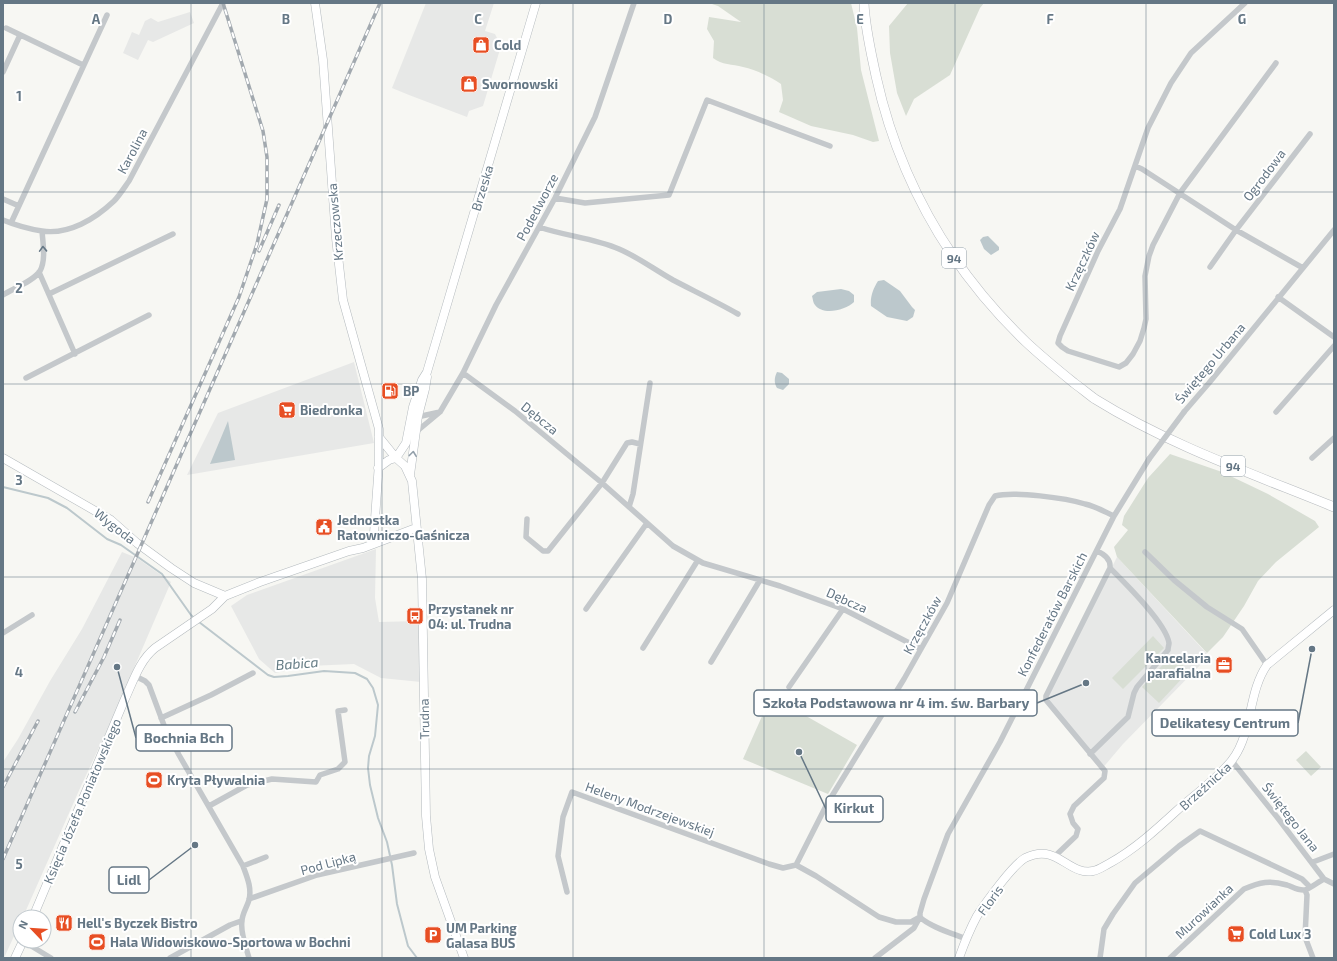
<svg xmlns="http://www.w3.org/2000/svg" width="1337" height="961" font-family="'Exo 2',sans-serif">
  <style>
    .built { fill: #e7e8e7 }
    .green { fill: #d8ded4 }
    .water { fill: #bcc8cc }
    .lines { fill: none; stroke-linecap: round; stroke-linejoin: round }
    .stream { stroke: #bcc8cc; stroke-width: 2 }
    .secondary-casing { stroke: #b4babe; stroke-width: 9 }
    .primary-casing { stroke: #b7bbbf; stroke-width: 10 }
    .street { stroke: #c4c8cb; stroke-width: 5.5 }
    .secondary { stroke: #fff; stroke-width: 8 }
    .primary { stroke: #fff; stroke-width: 9 }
    .rail-casing { stroke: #a2a9af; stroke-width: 3.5 }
    .rail { stroke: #fff; stroke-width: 2; stroke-dasharray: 6; stroke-linecap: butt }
    .street-bridge { stroke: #c4c8cb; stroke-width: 5.5 }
    .oneway { stroke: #657785 }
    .oneway2 { stroke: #93a0aa }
    .grid { fill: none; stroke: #657785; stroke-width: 1; stroke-opacity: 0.55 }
    .labels { text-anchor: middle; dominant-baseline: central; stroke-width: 4; stroke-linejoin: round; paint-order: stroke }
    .shield { fill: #fff; stroke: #93a0aa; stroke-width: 1 }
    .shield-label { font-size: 12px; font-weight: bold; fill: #657785 }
    .poi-label { font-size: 13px; font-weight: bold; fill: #657785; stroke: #fff; text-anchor: start }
    .street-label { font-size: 13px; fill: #657785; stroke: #fff }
    .water-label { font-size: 14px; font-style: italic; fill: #617982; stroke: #fff }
    .grid-label { font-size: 13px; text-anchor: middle; font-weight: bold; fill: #657785; stroke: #fff; stroke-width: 4; stroke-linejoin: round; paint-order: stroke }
    .leader { fill: none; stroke: #657785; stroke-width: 1.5 }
    .callout-dot { fill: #657785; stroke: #fff; stroke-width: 1.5 }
    .callout { fill: #fff; stroke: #657785; stroke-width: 1.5 }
    .callout-label { font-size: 14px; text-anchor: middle; font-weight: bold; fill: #657785 }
  </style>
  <rect width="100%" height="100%" fill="#f7f7f3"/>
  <!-- built -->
  <path class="built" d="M426,3H494L485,31L495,34L501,46L483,106L469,111L467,117L409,95L392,88Z
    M190,12L194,23L153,42L148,40L138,60L123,53L132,32L139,35L145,21L151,18L158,22Z
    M354,362L374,443L187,475L218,413Z
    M376,549L375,598L379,622L420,621L421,682L381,678L354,664L309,666L275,673L259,659L231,606L247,595Z
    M122,552L137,558L171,582L109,726L81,786L23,917H20V923L4,958H3V762L18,739L50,681L82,629Z
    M1117,557L1209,656L1123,744L1101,770L1045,702Z"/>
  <!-- green -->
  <path class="green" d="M709,3H851L857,28L861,70L879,141L873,142L853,135L811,126L779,112L783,100L781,84C771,77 756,70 743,67C732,64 722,65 713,58L714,41L707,29L709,17L741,22L718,6Z
    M908,3H984L980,8L950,75L914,99L906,116L897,93L890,53L889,26Z
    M1170,454L1222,472L1268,494L1315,521L1319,527L1276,562L1258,581L1244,606L1223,637L1207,653L1117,557L1114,547L1128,530L1122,525L1124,516L1148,478Z
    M1153,636L1164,648L1123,689L1112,678Z
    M1172,655L1189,671L1159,703L1142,687Z
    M771,696L857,745L828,794L743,759Z
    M1306,751L1321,767L1311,776L1296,760Z"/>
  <!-- water -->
  <path class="water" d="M988,236L999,247V250L991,255L984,249L980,240L983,237Z
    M884,280L900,291L912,307L915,310L913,317L907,321L887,317L871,306C870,297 873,289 878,281Z
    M841,289L849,291L854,295V302C846,310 823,316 815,305C813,303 813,299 812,296L817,292Z
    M777,372L782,373L789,379V384L783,390L777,388C774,383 774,378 777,372Z
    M228,421L235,460L210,464Z"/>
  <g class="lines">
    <!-- stream -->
    <path class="stream" d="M3,487L48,498L67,508L107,539L121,545L162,574L191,615L194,618
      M199,622L268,675L274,677L288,676L324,671L355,673L367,679L373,688L378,705L375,736L369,756L368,768L370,785L378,818L387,842L392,865L397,904L408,946L417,958"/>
    <defs>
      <path id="secondary" d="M315,3L323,60L336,238L343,300L379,429V463L374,533L376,537L382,540
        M379,437L396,458L405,466L412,481L422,579L426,816L429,849L435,877L464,958
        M3,458L111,520L137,543L171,568L194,583L225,596
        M396,458L406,443L413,407L422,380L427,372L536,3
        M378,468L389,460L396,458
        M410,475L418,416L425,389L427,377
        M33,917L124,701C133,682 139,661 155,648L212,609L225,596L260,582L349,551L363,548L416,528
        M15,958L23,941
        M959,958C964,944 970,929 977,916C986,902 1012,866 1025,858C1031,855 1039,853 1046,854C1062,856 1075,875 1093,871C1099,870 1104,866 1110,863C1137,848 1160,826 1183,805C1198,793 1213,781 1226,767C1254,740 1246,695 1267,665L1334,610"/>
      <path id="primary" d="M864,3C865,28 871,52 876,76C899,180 950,269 1026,342C1042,357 1058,370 1074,383C1081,388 1088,394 1095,399C1169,445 1253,474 1334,507"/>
    </defs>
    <!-- secondary casing -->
    <use href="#secondary" class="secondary-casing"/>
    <!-- primary casing -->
    <use href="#primary" class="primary-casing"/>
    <!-- street -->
    <path class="street" d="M1245,3L1191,53L1171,83L1148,128L1120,209L1098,251L1060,336L1058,343L1062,347L1068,351L1119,367L1126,363L1133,354L1140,341L1144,328L1146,319L1145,276L1149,256L1153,245L1180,193L1276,63
      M6,28L83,65
      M3,72L20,35
      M1135,166L1142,169L1236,230L1303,268
      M555,198L585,203L669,195L707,100L830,146
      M3,199L19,206
      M3,220C15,225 29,229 42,231C69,235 95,219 114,201C119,196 124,188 129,181L223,3
      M11,223L107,15
      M539,227C565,236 594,238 619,249C638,257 655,270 673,280C694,291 717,302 738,314
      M1210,267L1236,230L1310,134
      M39,272L75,354
      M49,294L173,234
      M3,295C12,289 34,281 40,271C46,260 43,244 42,231
      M1278,297L1334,337
      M463,373L515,411L602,483L673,546L703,563L780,586L843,609L921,649
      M26,378L149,315
      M1184,412L1209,383L1334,230
      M1276,412L1334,346
      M417,417L440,412
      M416,432L440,412L463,373L496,305L555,198L595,117L634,3
      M1312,458L1334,438
      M629,507L633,494L650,383
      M527,519L526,537L543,551H548L602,483L627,443L632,442L640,444
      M1145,552L1174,580L1207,607L1242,629L1267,665
      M586,609L647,523
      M3,633L32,615
      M643,648L698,560
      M711,662L760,580
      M135,676L145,681L149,685L165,728L179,755L243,866C247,877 252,888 249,900C247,907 242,914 242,921C240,932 246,947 249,958
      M789,687L843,609
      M161,718L211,695L253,673
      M1090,754L1128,717L1134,693L1137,687L1168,650C1168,647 1169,645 1169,643C1166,623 1125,583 1110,568
      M1232,761L1277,817L1324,879L1334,884
      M209,806L247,785L272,779L316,782L320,775L338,769L345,762L338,711L345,710
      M1054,857L1076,836L1078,829L1073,823L1070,814L1074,806L1104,778L1105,771L1046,700V696L1110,568C1111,559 1104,554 1097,551
      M1313,862L1334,854
      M796,865L827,804L904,679L947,603L989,505L995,496C1014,491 1066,498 1085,504C1095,506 1105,512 1114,516
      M796,865L816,876L879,917L896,922H911L920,917
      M243,866L266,857
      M1305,890L1307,895L1305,937L1313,958
      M567,892L558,856L563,817L572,792L769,864L783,868L796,865
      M249,899L317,875L414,853
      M920,917C928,926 954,934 966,939
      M23,941L51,958
      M170,958L230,925L241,921
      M875,958L914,928L920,917V913L924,899L948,834L1000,742L1114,516L1149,459
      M1100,958L1104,929L1113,914L1135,883L1179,846L1200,831L1302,879L1310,887
      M1170,958L1244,889C1260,882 1270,880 1287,885C1293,887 1298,891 1305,890C1311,888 1318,882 1324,879"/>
    <!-- secondary -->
    <use href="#secondary" class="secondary"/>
    <!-- primary -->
    <use href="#primary" class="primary"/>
    <defs>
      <path id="rail" d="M259,251L279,205
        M148,502L239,297L257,244L267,199V157L263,131L223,3
        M75,712L104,657L120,620
        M3,787L38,721
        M3,859L380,3"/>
    </defs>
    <!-- rail casing -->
    <use href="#rail" class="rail-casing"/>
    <!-- rail -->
    <use href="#rail" class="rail"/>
    <!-- street-bridge -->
    <path class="street-bridge" d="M1149,459L1184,412"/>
  </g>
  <!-- one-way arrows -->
  <defs><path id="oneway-chevron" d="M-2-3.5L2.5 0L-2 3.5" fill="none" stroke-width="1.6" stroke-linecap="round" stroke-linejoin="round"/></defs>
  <use class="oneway" href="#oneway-chevron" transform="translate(43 249) rotate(-92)"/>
  <use class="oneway2" href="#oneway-chevron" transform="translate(413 454) rotate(-83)"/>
  <!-- grid -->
  <path class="grid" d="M191,3V958M382,3V958M573,3V958M764,3V958M955,3V958M1146,3V958M3,192H1334M3,384H1334M3,577H1334M3,769H1334"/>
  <!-- icons -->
  <defs>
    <symbol id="shop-square" viewBox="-11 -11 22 22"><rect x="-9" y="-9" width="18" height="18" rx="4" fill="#e74e23" stroke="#fff"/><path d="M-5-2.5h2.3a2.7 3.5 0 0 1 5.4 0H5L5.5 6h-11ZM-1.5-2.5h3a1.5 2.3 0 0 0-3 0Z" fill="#fff"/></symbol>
    <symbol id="fuel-square" viewBox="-11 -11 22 22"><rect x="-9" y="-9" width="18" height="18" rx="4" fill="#e74e23" stroke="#fff"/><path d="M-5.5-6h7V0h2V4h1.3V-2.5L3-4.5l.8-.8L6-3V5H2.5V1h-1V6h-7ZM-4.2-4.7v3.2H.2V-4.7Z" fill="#fff"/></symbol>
    <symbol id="supermarket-square" viewBox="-11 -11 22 22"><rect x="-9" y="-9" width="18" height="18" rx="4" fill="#e74e23" stroke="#fff"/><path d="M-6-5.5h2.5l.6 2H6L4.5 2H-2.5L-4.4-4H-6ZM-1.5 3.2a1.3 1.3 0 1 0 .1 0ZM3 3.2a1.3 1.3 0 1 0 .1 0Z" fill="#fff"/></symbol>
    <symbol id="civic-square" viewBox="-11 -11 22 22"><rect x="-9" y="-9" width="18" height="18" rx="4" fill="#e74e23" stroke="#fff"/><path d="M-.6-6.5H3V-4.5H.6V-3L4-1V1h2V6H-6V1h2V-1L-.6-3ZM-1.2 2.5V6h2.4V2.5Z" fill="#fff"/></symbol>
    <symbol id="bus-square" viewBox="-11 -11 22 22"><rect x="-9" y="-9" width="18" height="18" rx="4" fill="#e74e23" stroke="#fff"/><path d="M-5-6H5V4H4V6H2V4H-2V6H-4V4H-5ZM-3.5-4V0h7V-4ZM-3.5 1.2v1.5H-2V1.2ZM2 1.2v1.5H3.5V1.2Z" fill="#fff"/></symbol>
    <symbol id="office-square" viewBox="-11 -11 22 22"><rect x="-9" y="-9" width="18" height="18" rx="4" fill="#e74e23" stroke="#fff"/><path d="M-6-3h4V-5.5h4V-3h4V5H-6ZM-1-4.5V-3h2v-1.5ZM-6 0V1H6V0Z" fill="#fff"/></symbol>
    <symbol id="stadium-square" viewBox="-11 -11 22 22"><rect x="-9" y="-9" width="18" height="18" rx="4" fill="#e74e23" stroke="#fff"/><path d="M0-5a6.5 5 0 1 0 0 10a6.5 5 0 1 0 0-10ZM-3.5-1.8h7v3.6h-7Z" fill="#fff"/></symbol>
    <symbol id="restaurant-square" viewBox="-11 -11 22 22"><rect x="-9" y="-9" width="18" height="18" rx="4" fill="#e74e23" stroke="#fff"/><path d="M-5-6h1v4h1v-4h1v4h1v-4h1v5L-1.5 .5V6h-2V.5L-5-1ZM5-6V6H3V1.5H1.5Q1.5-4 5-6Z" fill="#fff"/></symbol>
    <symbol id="parking-square" viewBox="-11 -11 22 22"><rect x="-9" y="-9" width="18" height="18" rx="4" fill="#e74e23" stroke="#fff"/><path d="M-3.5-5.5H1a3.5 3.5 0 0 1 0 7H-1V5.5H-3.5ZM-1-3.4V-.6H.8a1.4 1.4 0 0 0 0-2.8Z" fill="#fff"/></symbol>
  </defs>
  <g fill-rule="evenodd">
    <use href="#shop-square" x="471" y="35" width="20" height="20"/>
    <use href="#shop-square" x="459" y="74" width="20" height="20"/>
    <use href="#fuel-square" x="380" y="381" width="20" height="20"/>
    <use href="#supermarket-square" x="277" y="400" width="20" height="20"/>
    <use href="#civic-square" x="314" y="517" width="20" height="20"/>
    <use href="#bus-square" x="405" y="606" width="20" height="20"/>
    <use href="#office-square" x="1214" y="655" width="20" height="20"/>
    <use href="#stadium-square" x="144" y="770" width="20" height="20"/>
    <use href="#restaurant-square" x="54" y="913" width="20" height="20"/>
    <use href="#supermarket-square" x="1226" y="924" width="20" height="20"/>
    <use href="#parking-square" x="423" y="925" width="20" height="20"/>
    <use href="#stadium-square" x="87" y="932" width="20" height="20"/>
  </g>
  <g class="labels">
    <!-- shield labels -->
    <g class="shield">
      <rect x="942" y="248" width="24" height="20" rx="3"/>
      <rect x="1221" y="456" width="24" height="20" rx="3"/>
    </g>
    <g class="shield-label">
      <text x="954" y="258">94</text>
      <text x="1233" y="466">94</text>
    </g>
    <!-- poi labels -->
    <g class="poi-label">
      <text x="494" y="45">Cold</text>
      <text x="482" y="84">Swornowski</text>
      <text x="403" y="391">BP</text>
      <text x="300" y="410">Biedronka</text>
      <text x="337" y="520">Jednostka<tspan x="337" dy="15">Ratowniczo-Gaśnicza</tspan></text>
      <text x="428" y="609">Przystanek nr<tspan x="428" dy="15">04: ul. Trudna</tspan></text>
      <text x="1211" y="658" text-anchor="end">Kancelaria<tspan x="1211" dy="15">parafialna</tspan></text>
      <text x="167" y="780">Kryta Pływalnia</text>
      <text x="77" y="923">Hell's Byczek Bistro</text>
      <text x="446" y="928">UM Parking<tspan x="446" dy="15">Galasa BUS</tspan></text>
      <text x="1249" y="934">Cold Lux 3</text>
      <text x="110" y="942">Hala Widowiskowo-Sportowa w Bochni</text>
    </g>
    <!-- street labels -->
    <g class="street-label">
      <text transform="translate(132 151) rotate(-62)">Karolina</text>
      <text transform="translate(1264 175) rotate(-53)">Ogrodowa</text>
      <text transform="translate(482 188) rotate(-73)">Brzeska</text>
      <text transform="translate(537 207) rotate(-62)">Podedworze</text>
      <text transform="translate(335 222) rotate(-95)">Krzeczowska</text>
      <text transform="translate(1082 261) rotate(-65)">Krzęczków</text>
      <text transform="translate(1210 363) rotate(-50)">Świętego Urbana</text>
      <text transform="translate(540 418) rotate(39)">Dębcza</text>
      <text transform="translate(115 526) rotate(38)">Wygoda</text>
      <text transform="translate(847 600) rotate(24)">Dębcza</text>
      <text transform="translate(1052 614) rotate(-63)">Konfederatów Barskich</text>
      <text transform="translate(922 625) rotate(-61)">Krzęczków</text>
      <text transform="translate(424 719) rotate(-91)">Trudna</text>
      <text transform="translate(1205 786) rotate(-42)">Brzeźnicka</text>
      <text transform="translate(82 801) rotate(-67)">Księcia Józefa Poniatowskiego</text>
      <text transform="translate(650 809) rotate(20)">Heleny Modrzejewskiej</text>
      <text transform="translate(1291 817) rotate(52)">Świętego Jana</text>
      <text transform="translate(328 863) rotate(-15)">Pod Lipką</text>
      <text transform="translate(990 900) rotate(-54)">Floris</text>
      <text transform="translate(1204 911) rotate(-43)">Murowianka</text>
    </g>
    <!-- water labels -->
    <g class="water-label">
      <text transform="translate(297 663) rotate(-4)">Babica</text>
    </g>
  </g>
  <g class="grid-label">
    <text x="96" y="24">A</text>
    <text x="286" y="24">B</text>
    <text x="478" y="24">C</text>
    <text x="668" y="24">D</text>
    <text x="860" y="24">E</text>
    <text x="1050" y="24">F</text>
    <text x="1242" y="24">G</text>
    <text x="19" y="101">1</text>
    <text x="19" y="293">2</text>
    <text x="19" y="485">3</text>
    <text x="19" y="677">4</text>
    <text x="19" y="869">5</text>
  </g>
  <!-- callouts -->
  <path class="leader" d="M1086 683L1037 703M1312 649L1298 723M117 667L136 738M799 752L826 809M195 845L149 880"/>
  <g class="callout-dot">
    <circle cx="1086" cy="683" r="4"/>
    <circle cx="1312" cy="649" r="4"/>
    <circle cx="117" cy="667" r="4"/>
    <circle cx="799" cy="752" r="4"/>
    <circle cx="195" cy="845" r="4"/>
  </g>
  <g class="callout">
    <rect x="754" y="690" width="283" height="26" rx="4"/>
    <rect x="1152" y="710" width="146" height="26" rx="4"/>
    <rect x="136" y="725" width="96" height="26" rx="4"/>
    <rect x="826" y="796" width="57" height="26" rx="4"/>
    <rect x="109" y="867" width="40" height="26" rx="4"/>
  </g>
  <g class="callout-label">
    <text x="896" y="708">Szkoła Podstawowa nr 4 im. św. Barbary</text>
    <text x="1225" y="728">Delikatesy Centrum</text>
    <text x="184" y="743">Bochnia Bch</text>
    <text x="854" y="813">Kirkut</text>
    <text x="129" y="885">Lidl</text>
  </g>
  <!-- border -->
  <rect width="1337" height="961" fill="none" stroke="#657785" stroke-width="8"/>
  <!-- north arrow -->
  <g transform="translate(32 929) rotate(295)"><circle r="19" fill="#ffffff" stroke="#c1c9ce"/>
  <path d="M0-3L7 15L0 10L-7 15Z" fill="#e74e23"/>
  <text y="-6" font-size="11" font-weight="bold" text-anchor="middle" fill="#657785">N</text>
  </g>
</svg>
